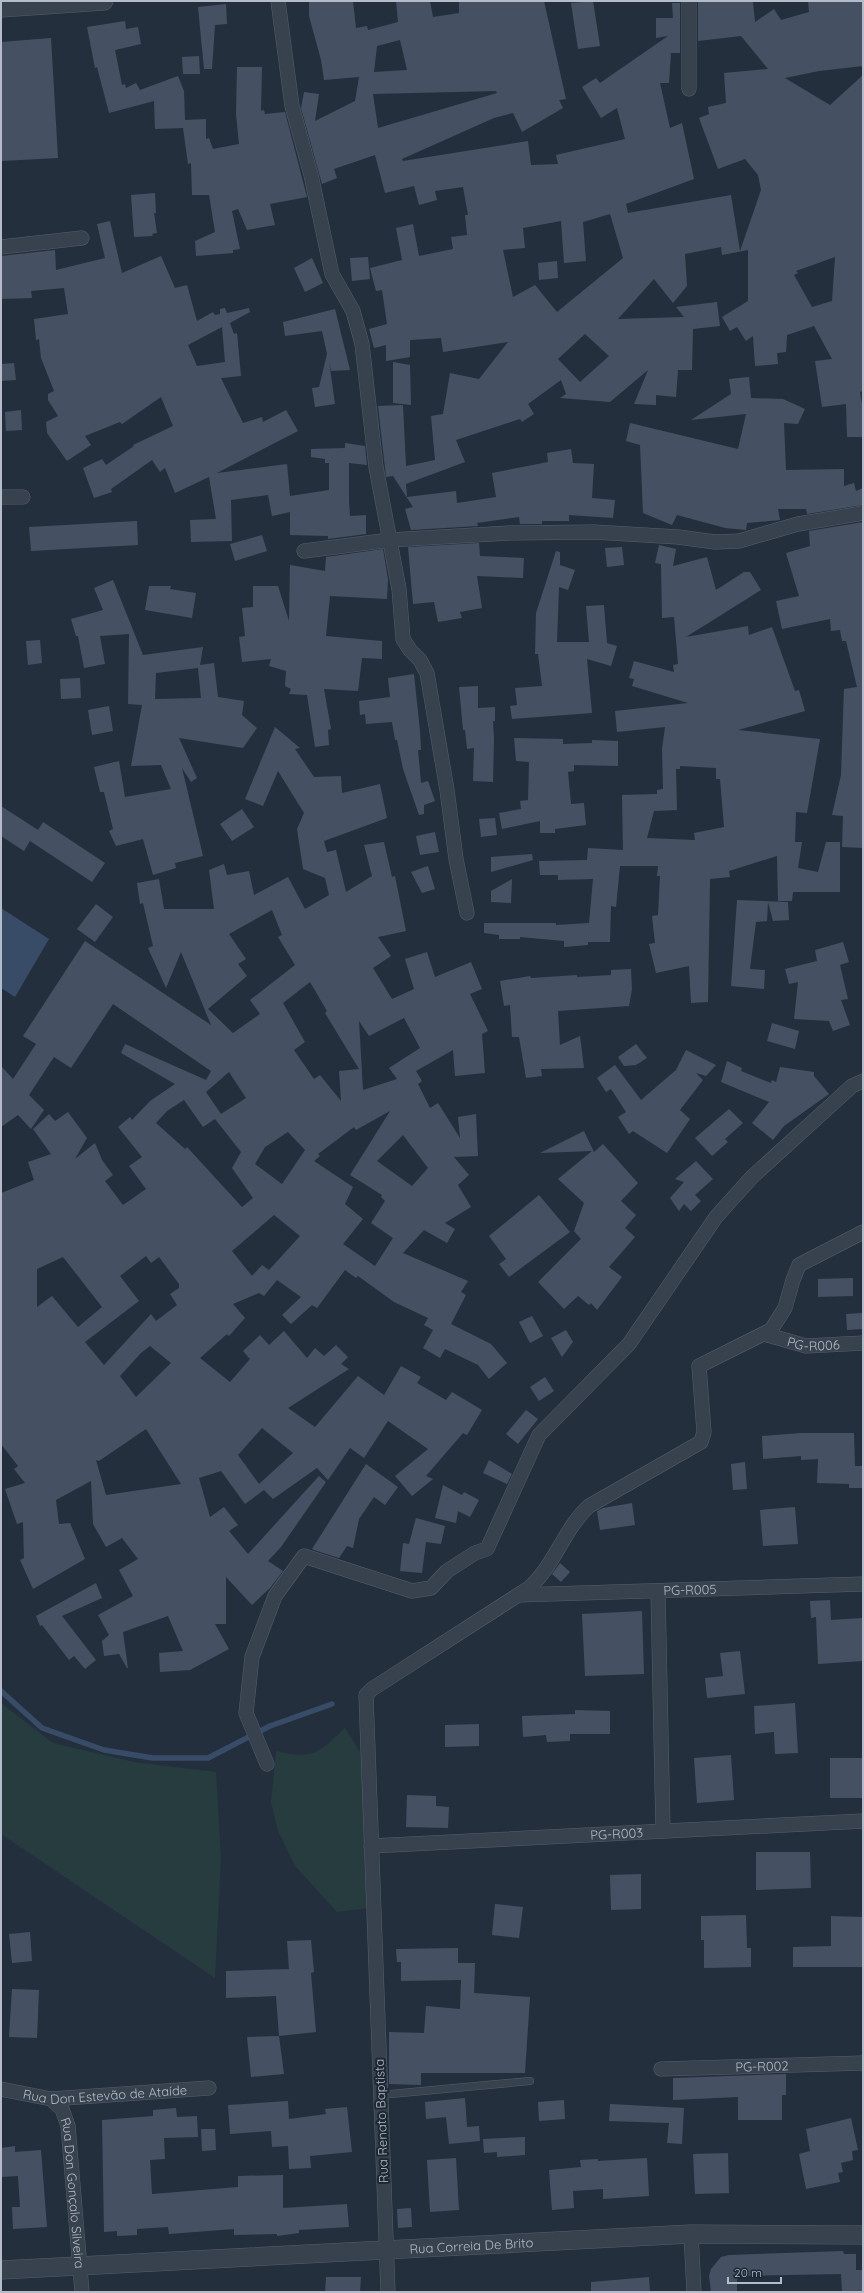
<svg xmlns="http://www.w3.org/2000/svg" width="864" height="2293" font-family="Quicksand,sans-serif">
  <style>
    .green { fill: #263c3f }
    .water { fill: #394c67 }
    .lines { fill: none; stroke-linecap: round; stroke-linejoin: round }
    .stream { stroke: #394c67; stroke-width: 5.5 }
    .building { fill: #455162; fill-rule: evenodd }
    .service-casing { stroke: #565f6c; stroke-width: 8 }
    .minor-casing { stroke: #565f6c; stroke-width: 15 }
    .tertiary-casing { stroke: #565f6c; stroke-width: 19 }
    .service { stroke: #38414e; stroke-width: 7 }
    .minor { stroke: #38414e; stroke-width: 14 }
    .tertiary { stroke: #38414e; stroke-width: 18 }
    .labels { text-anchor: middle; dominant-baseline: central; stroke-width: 4; stroke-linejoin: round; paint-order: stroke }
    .street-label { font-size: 13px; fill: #b4bcc9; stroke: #1d2633 }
  </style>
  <rect width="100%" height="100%" fill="#242f3e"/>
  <!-- green -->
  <path class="green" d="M1,1703L53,1743L134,1762L216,1772L221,1858L215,1978L1,1834Z
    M345,1728L369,1766V1908L337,1912L295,1866L278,1831L271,1802L276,1751C313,1760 319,1753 345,1728Z"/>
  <!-- water -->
  <path class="water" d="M1,908L49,939L15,997L1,988Z"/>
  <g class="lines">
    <!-- stream -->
    <path class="stream" d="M1,1691L42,1728L104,1750L153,1758H208L270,1726L332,1704"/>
  </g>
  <!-- building -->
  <path class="building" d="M309,1H353L356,28L367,26L368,30L398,22L396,1H430L433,17L459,13V1H544L566,99L559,100L563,108L522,132L513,113L494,118L402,159L403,161L528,141L531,165L558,164L556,155L625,139L617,108L601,118L582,87L596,78L600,83L668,36L656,38V18H673L672,3H680V53H671L669,83H660L670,128L682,123L694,179L626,204L628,213L731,195L740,251L761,190L758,175L745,159L718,169L699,118L709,114L708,107L726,103L724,73L768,69L741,36L698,41V1H753L755,22L774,9L781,20L809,12L808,1H863V66L819,71L785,78L830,105L863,75V391L860,392L863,410V437H847L846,404L822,407L815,361L832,359L814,326L787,335L786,352L777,353L778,364L755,366L753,336L746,341L737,327L730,331L722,317L748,301V250L722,255L721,247L685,254L687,286L673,303L654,279L618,319L684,317L676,307L717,302L720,326L693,329L692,370H678L676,397L656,395V405L634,404L648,370L610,402L560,398L566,394L561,380L528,404L534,414L522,422L520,419L456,440L465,462L406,484L407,497L456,491L457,503L496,497L492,473L548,462L547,453L571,449L573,463L594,464L592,498L615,500L613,518L569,515V521H542V524H520L519,517L477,523L478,526L411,530L405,509L413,507L393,476L386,477L378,406L403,405L406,466L435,460L431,416L443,414L450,373L479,379L508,342L443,352L441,338L410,340V357L386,361V345L374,348L369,329L387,324L382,290L376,291L370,268L402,260L396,228L413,224L419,256L453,249L451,237L467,235L465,215H468L463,187L435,191L437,200L419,205L414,186L385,193L375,155L334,169L337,178L322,184L301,108L304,92L319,94L315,121L355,101L359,77L324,80L321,60L309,16ZM400,40L407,70L374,72L377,46ZM496,91L497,93L378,128L373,94ZM610,214L623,258L557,312L535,285L513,297L503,250L525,248L523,228L561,221L564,263L586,261L583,222ZM835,257L832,301L812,307L794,275L798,273L796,271ZM585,334L609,356L580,382L558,359Z
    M593,1L600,46L578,49L571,3Z
    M226,4L227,24L215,25L212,69H204L198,7Z
    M125,21L126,29L138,27L141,44L115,50L122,85L125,84L126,88L136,83L140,90L178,76L184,91L185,120L206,119V139L209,138L213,149L239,144L236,114L237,67H262L261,111L264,110L265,114L285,112L307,197L270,204L275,225L247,230L238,209L232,211L240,249L233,250V253L196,256L195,241L215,232L209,195H192L191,163L188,164L183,128L155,129L154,101L109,113L97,67L95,68L87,27Z
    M51,38L58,158L2,161L1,42Z
    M199,56L200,74H183L182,57Z
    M155,193L156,213H154L157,233L152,234L153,236L134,237L131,195Z
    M110,221L122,273L161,256L175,288L187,285L197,321L213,312L215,315L220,314V309L225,308L227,313L249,308L250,312L230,323L234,334L237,333L241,376L221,378L243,423L262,417L263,422L286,410L298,431L217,473L287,464L290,496L329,490V463H325V459L311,457V449L345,448V443L365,446L367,465L349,463V501L350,516L366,515V534L328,539V536L290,535V512L272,516L268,495L231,500L232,541L191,542L190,520L216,519L209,477L175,493L165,468L160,472L152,460L111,489L112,492L94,498L83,468L102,459L106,465L134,446L133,445L173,426L161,397L122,424L120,422L85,436L91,445L67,461L47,433L46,422L58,416L48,400V394L54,391L41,358L39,339L36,340L34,319L68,314L64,288L31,291L32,298L1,299V256L55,250L56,270L105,258L97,224ZM222,327L225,362L197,366L188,345Z
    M368,257L370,279L352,281L350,258Z
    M312,258L323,283L305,292L294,268Z
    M557,261L558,278L539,280L538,263Z
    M335,309L350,370L331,371L329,361L335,404L315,407L312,388L319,387L327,354L322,331L285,336L283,322Z
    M393,362L410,365L411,405L393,403Z
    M14,363L16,380L1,381V364Z
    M749,377L751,398L783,399L805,409L798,424L784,423L786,470L844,469V486L854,483L856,491L863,488V505L807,514L806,509H778L780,520L747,523L746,530L725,528L677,515L672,525L643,513L640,445L626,441L630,423L738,449L746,414L691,420L731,394L729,379Z
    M21,410L22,430L6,431L5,412Z
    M137,521L138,545L31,551L29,527Z
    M863,522V848L842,847L843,816L832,815L841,775L844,689L857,687L846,641H842L840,630L831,631L830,619L782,629L776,601L799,596L786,553L810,546L809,531Z
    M262,535L267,551L235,561L230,544Z
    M479,543L480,556L524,558L523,578L477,576L482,608L460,612L462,618L438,622L434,602L413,604L408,547Z
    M659,545L676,549L673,566L707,557L716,590L744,572H750L761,590L686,637L748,626L749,635L772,627L795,691L799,690L805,711L738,730L820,739L807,813L796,812L795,842H802L798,868L818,872L826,842H840V892H793L792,901H778L777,856L729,871L730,877L710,879L708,1002L691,1003L689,966L656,973L649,944L655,943L652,916L658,915L660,876H657L658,866H620L616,907L611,906L610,942H588V945L564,947V941L520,937V939H499V935L484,933V923H556V925L589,923L593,879L558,880V875H540L539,861L587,860L588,848L623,850L622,795L657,794V790L663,789L662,749L665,727L617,732L615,711L688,703L632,686L634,679L629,678L634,661L674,672L673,665L678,664L674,617L662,618L661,564L655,563ZM680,766L716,768V779H720L724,827L694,833L695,840L647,838L654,811L677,810L676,769H680Z
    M622,547L624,565L607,567L605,548Z
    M383,549L388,579L387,599L330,596L326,636L382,641V659L362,658L358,691L324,689L331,729L328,730L329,745L315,747L307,695L289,694L291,689L285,686L286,671L269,666L271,659L242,662L239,637L245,636L242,608L253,607V586H278L289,621L290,565L325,571L326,557Z
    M556,551L560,552V565L575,570L568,590L559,587L557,642H589L586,606L604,605L607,643L617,646L611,666L587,659L592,713L512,719L510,706L517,705L515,688L542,686L538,654H535L536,613Z
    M113,580L143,655L203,647L200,665L214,663L218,697L244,701L242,715L257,728L243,748L179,738L197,778L191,782L182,768L203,856L175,863L176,868L153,875L143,839L116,846L109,831L113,829L104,792H100L94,767L119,761L125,797L171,789L161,765L131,766L142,705L128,704L129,634L100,636L105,664L84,668L78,636H76L71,619L103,610L94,588ZM198,668L201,698L155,699L156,673Z
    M149,586H171L170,589L196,593L192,618L145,610Z
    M40,640L42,663L28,665L26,641Z
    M414,674L420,731L421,750H418L421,783L428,781L435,801L424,805V814L419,815L403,769L397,740H395L392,722L366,724L365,714L360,715L359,701L390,697L388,678Z
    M80,678L81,698L61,699L60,679Z
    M478,686V708L495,707V721H493L494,738L493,782L473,781L474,748L467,749L465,730H463L459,687Z
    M109,706L113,731L92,735L88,710Z
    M275,727L300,748L295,749L314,777L341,776L342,793L380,784L387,818L324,841L327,852L336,850L346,892L372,876L364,845L384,842L392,877L395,876L406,931L378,937L391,956L373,968L392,999L414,989L405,959L427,952L435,977L471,962L482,989L470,994L488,1031L482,1034L485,1073L455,1076L453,1050L416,1071L422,1081L418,1084L430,1108L438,1103L460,1138L458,1117L476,1114L478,1156L454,1157L469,1175L458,1185L471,1207L445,1223L455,1229L447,1243L424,1230L403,1253L468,1281L461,1292L466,1295L451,1324L491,1344L507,1363L489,1379L478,1365L445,1349L440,1358L423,1348L433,1330L424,1325L428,1318L394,1302L358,1276L356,1278L345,1270L317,1308L312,1305L291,1324L282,1315L301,1297L277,1280L264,1296L259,1293L233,1304L245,1318L229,1336L227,1334L200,1358L230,1382L250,1359L243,1351L260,1335L269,1345L284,1331L307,1358L315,1348L324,1356L336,1345L348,1357L341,1364L349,1369L288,1408L315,1427L358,1376L384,1395L401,1366L421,1377L417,1383L446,1400L452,1392L482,1410L467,1435L463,1433L426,1476L433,1479L412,1496L395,1476L428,1449L388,1421L364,1458L350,1448L328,1480L317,1468L273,1499L264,1490L245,1504L221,1471L199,1478L210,1517L224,1507L238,1525L229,1531L248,1554L319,1476L326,1482L281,1547L268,1561L283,1571L270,1588L252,1605L226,1577V1624H215L229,1649L190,1670L160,1672L159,1653L183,1651L168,1616L123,1632L128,1668H127L119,1654L104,1656L102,1641L109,1635L98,1615L133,1596L119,1570L138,1559L122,1538L106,1547L93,1524L91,1481L56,1500L59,1524L70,1523L85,1559L33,1589L20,1560L24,1558L23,1522L17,1524L5,1489L25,1483L14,1469L18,1466L1,1444V1193L34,1180L28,1162L51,1154L33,1129L49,1114L55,1121L68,1112L87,1138L75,1159L95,1143L102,1160L113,1175L105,1181L123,1205L146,1189L129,1166L142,1157L118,1127L130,1117L132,1120L150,1101L175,1084L121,1053L125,1044L206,1080L211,1071L113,1004L71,1068L54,1057L29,1095L44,1110L31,1129L18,1115L1,1127V1066L13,1079L36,1044L23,1036L85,941L211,1025L181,952L166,988L148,948L153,946L143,903L140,904L137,883L159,879L164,909H214L209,870L224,864L227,875L249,871L254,895L288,877L305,909L329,895L325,878L303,869L297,829L304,813L278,771L263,806L245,799ZM272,910L282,935L278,937L295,965L250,1000L260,1014L233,1033L208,1009L247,976L238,964L246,959L229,934ZM310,982L327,1011L325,1013L359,1069L339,1071L341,1101L320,1075L314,1079L294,1050L305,1042L283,1003ZM404,1018L420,1048L389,1068L397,1079L363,1090L359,1021L369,1036ZM229,1072L246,1098L221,1114L206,1092ZM184,1100L203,1127L215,1119L241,1152L232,1168L253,1198L242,1207L187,1147L185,1149L156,1123L167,1111ZM390,1111L350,1175L382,1195L381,1197L385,1201L371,1223L393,1238L375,1266L343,1244L363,1219L345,1204L353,1187L314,1161L320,1156L318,1154L354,1127L356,1130ZM288,1132L305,1150L282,1184L255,1164L265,1147ZM403,1135L428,1168L412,1186L377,1161ZM274,1215L300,1236L269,1270L262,1265L252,1276L232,1251ZM146,1256L151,1263L159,1257L179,1284V1288L170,1294L177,1305L156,1321L151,1314L104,1365L85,1342L139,1301L120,1276ZM63,1257L102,1307L78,1327L52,1296L37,1307V1269ZM150,1346L171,1363L136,1397L120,1376L141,1353ZM262,1428L293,1453L259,1484L238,1455ZM146,1429L181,1484L106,1495L96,1460L99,1461Z
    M514,738L563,739V744L592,743V740L618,741V766L574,765V771L568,772L571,804L584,803L586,825L555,829V833H540V821L502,829L499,813L521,809L520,801L528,800L529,762L516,761Z
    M1,806L38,830L43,822L105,863L92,882L30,841L24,851L1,836Z
    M242,809L254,827L232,841L220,824Z
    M495,818L497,835L481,837L479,819Z
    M435,832L439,852L420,855L416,836Z
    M532,854L533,860L491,872V857Z
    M428,866L435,889L422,893L411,872Z
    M512,879L511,903L491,902V891Z
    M737,900L788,902L789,920L773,921L768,902L767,921L756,922L750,969L765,970L764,989L731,986Z
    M96,904L113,917L95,942L77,929Z
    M843,942L849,962L840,965L848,999L841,1000L850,1025L833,1031L829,1021L794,1019L798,982L789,984L785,969L817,961L815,950Z
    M631,969L632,989L629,1006L558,1011L560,1045L580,1036L584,1068L541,1069L542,1076L526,1078L519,1037H512L510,1005L504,1006L500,981L530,976L531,978L577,975V977L611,975V970Z
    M772,1023L799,1031L795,1049L767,1041Z
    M636,1044L647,1058L636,1065L624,1066L618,1057Z
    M686,1050L716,1065L706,1076L696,1073L703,1080L680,1110L690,1119L667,1153L633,1131L629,1134L618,1117L626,1112L611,1089L606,1092L597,1078L615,1065L641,1100L676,1070Z
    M727,1061L742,1068L741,1071L771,1083L772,1080L776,1082L780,1067L814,1072V1076L829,1094L784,1126L773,1140L752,1123L769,1102L721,1082Z
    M729,1109L743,1123L725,1139L728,1142L712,1156L695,1138Z
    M584,1131L594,1152L603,1144L638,1183L621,1201L636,1215L625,1228L635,1237L609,1267L622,1277L597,1310L591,1303L589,1305L578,1296L564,1309L538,1282L581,1239L574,1231L584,1203L558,1179L592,1151L540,1153Z
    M696,1161L713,1179L695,1195L701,1201L691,1211L684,1204L679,1211L670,1198L684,1182L675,1179Z
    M539,1195L570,1232L509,1277L499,1264L506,1259L489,1236Z
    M853,1278V1296L818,1297V1279Z
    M863,1313V1329L847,1330L846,1314Z
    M532,1316L543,1336L530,1343L519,1322Z
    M566,1330L573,1342L562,1357L551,1338Z
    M545,1377L554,1391L539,1401L530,1387Z
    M526,1410L538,1419L518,1444L506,1434Z
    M801,1433H854L855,1466H863V1488H849V1484L817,1483L818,1459L801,1460V1456L763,1459L762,1436Z
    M489,1460L512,1474L507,1484L483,1473Z
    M745,1462L747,1489L733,1490L731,1464Z
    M366,1464L398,1487L385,1505L374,1497L359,1519L353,1548L347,1546L339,1558L314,1550L312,1549Z
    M443,1485L462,1495L464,1492L479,1500L470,1517L458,1511L456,1523L435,1518Z
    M632,1503L635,1525L600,1530L597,1511L603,1508Z
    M795,1507L798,1544L763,1546L760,1510Z
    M416,1518L445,1526L441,1544L426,1542L422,1573L400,1571L403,1543L409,1544Z
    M560,1563L570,1572L561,1582L552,1574Z
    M96,1583L102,1598L62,1616L96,1660L85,1669L74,1656L69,1660L42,1625L40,1626L36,1616Z
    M830,1600L831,1620L862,1618L863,1661L818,1664L816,1617L811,1618L810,1601Z
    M642,1611L644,1674L585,1676L582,1614Z
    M740,1651L745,1694L707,1698L705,1678L723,1676L720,1653Z
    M795,1703L798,1753L775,1754L774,1732L755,1734L754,1706Z
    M575,1710L610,1711V1734H570V1741L547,1742L546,1735L523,1737L522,1716L575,1714Z
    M479,1724V1746L445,1747V1725Z
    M731,1755L734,1800L697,1803L694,1758Z
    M830,1758H863V1798H830Z
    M407,1795L436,1796V1806L449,1807L448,1828L406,1827Z
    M756,1852H810L811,1888L756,1890Z
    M641,1874V1909L611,1910L610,1875Z
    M495,1904L523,1907L519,1938L492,1935Z
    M746,1915L747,1948H751V1967L704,1968V1940H701V1916Z
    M831,1916L863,1917V1967H793V1947L831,1946Z
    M30,1932L32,1961L12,1963L9,1934Z
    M311,1940L314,1972L311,1973L316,2032L279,2036L276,1996L226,1998V1971L289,1969L287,1941Z
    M458,1948V1963H475L474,1993L530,1997L525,2073H421V2085L389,2084V2032L424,2033L426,2006L460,2009L461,1980L401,1981V1962H397L396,1949Z
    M12,1989L39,1990L37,2038L9,2037Z
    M279,2036L284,2074L251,2077L247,2037Z
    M786,2074V2095H782V2120H738V2097L673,2100V2078Z
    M465,2098L467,2127L479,2126L480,2141L449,2144L446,2117L426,2119L425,2102Z
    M564,2100L565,2119L539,2121L538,2102Z
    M288,2101L289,2119L326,2114L325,2109L347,2107L352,2152L310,2156L311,2168L289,2169L288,2146L272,2147L271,2131L230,2134L228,2105Z
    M610,2104L684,2108L682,2144L667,2143L669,2123L609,2121Z
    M176,2108L177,2117L197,2116L198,2137L164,2138L165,2159L150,2160L152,2194L238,2187V2176L283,2175V2208L347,2204L349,2227L299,2230V2233L277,2236V2234L234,2235V2229L169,2234L168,2227L137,2229V2235L117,2236V2231L104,2232L102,2120L153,2116V2110Z
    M851,2118L858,2150L852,2151L853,2160L841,2163L843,2172L838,2173L840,2182L806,2189L799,2154L810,2151L806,2129Z
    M201,2129H215L216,2150L202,2151Z
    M525,2137V2155L497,2157V2152L484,2153L483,2139Z
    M15,2146V2152L41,2150L47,2227L13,2229L12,2207H20L18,2176L1,2177V2148Z
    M728,2153L729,2193L695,2194L693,2154Z
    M456,2158L459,2210L430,2212L427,2160Z
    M647,2158L649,2196L603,2199V2189L573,2191L574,2208L552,2210L549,2170L581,2167L580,2160L598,2159V2161Z
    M411,2208L412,2227L398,2228L397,2209Z
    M843,2251L844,2254H856V2270H863V2292H842L841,2274L737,2276V2292H711L709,2276L711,2269L721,2257L729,2255Z
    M326,2277H361L360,2292H325Z
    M649,2277L650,2292H591V2282Z"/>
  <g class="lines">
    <defs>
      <path id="service" d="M380,2095L530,2081"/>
      <g id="minor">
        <path d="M278,1L292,106L311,175L332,274L353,311L362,344L376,467L399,589L403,639L410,650L420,660L427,673L447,790L456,859L467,913"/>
        <path d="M689,1V89"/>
        <path d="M1,247L82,238"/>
        <path d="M1,497H23"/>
        <path d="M304,551L390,540L509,533L594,532L678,537L715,542L739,541L798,524L863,513"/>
        <path id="s1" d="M764,1334L806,1346L863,1343"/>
        <path d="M658,1591L663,1831"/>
        <path id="s2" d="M518,1595L863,1584"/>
        <path d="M267,1764L246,1713L252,1657L275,1596L304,1556L412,1591L431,1588L447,1571L475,1553L487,1549L539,1435L629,1344L716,1217L752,1177L852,1086L863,1081"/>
        <path id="s3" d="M371,1846L863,1821"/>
        <path id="s4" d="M661,2069L863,2063"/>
        <path id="s5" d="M1,2089L51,2099L209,2088"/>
        <path id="s6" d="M51,2099L62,2109L68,2126L82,2292"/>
        <path d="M691,2234L694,2292"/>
        <path d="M388,2292L366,1695L372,1689L529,1588C555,1565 564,1529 589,1506L701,1442L704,1432L699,1366L771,1330L785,1308L793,1280L799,1265L863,1232"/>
      </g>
      <g id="tertiary">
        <path d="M1,8L104,1"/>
        <path id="s7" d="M1,2270L691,2234L863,2235"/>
      </g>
    </defs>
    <!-- service casing -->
    <use href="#service" class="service-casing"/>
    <!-- minor casing -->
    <use href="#minor" class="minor-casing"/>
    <!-- tertiary casing -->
    <use href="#tertiary" class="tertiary-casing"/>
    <!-- service -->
    <use href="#service" class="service"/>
    <!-- minor -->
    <use href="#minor" class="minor"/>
    <!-- tertiary -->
    <use href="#tertiary" class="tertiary"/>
  </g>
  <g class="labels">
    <!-- street labels -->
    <g class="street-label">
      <text stroke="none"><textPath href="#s1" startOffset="51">PG-R006</textPath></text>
      <text stroke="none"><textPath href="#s2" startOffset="172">PG-R005</textPath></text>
      <text stroke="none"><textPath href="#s3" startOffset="246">PG-R003</textPath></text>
      <text stroke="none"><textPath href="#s4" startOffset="101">PG-R002</textPath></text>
      <text stroke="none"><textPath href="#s5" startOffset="105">Rua Don Estevão de Ataíde</textPath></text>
      <text transform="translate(381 2121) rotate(-92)">Rua Renato Baptista</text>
      <text stroke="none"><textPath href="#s6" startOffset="100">Rua Don Gonçalo Silveira</textPath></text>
      <text stroke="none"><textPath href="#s7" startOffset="471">Rua Correia De Brito</textPath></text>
    </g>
  </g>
  <!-- border -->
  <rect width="864" height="2293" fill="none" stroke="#b4bcc9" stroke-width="4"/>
  <!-- scale -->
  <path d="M728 2277v6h53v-6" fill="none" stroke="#b4bcc9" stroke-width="2"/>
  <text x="734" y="2277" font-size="12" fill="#b4bcc9" stroke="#1d2633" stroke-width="3" paint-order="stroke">20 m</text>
</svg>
